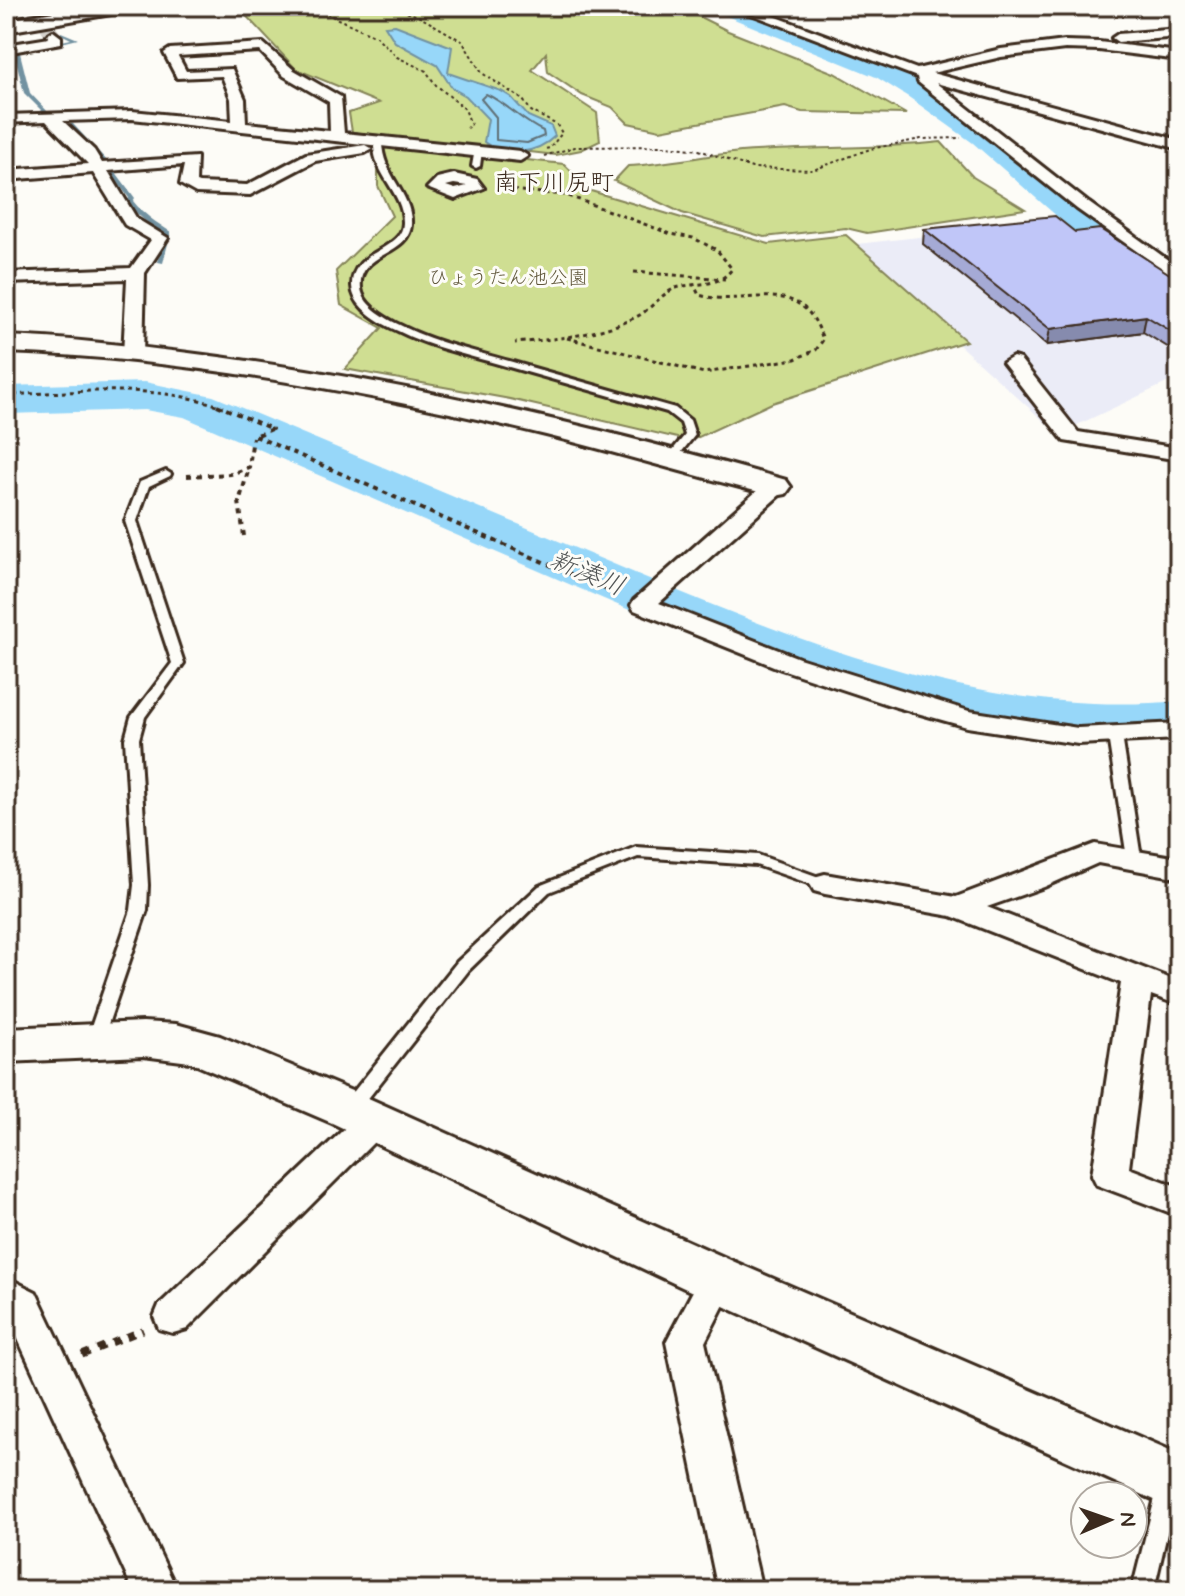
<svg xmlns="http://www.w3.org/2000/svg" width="1185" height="1596" font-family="Mynerve,'Klee One',sans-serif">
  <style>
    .built { fill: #ebecf7 }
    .green { fill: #cfde92; stroke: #858458; stroke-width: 2 }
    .water { fill: #97d7f9; stroke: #7292a1; stroke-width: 2 }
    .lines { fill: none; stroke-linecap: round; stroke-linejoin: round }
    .shore { stroke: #606f76; stroke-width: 2 }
    .stream { fill: #7292a1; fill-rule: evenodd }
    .river { fill: #97d7f9; fill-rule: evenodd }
    .street-tunnel { stroke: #d6d2cc; stroke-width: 14; stroke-dasharray: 14 7; stroke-linecap: butt }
    .lane-casing { stroke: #3b2a1e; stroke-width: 6 }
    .street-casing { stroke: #3b2a1e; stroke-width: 6 }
    .secondary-casing { stroke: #3b2a1e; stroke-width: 6 }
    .highway-casing { stroke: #3b2a1e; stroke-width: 6 }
    .path-far3 { stroke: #3b2a1e; stroke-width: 2; stroke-dasharray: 3 3; stroke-linecap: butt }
    .path-far2 { stroke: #3b2a1e; stroke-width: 3; stroke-dasharray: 4 4; stroke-linecap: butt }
    .path-far1 { stroke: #3b2a1e; stroke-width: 4; stroke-dasharray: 5 5; stroke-linecap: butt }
    .path { stroke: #3b2a1e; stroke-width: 7; stroke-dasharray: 8 8; stroke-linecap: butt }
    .lane { fill: #fdfcf7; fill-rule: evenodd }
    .street { fill: #fdfcf7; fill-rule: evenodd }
    .secondary { fill: #fdfcf7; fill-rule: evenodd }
    .highway { fill: #fdfcf7; fill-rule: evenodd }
    .wall { fill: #a5aad5; stroke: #3b2a1e; stroke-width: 2 }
    .shaded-wall { fill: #868bae; stroke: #3b2a1e; stroke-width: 2 }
    .building { fill: #c0c6f8; stroke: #3b2a1e; stroke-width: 2 }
    .labels { text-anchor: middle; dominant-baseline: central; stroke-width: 6; stroke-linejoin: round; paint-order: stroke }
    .far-park-label { font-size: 20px; fill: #60573b; stroke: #fdfcf7 }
    .far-quarter-label { font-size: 24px; fill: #3b2a1e; stroke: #fdfcf7 }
    .water-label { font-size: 26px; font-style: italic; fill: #525555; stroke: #fdfcf7 }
  </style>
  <rect width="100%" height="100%" fill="#fdfcf7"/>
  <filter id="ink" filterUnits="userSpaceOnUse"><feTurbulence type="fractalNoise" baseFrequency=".0125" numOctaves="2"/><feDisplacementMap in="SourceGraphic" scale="16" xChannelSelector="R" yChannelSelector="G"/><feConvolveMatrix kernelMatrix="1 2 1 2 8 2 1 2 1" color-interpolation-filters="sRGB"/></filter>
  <g filter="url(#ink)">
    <!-- built -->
    <path class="built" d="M1069,220L1179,291V383L1173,380L1058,434L848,245Z"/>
    <!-- green -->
    <path class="green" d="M237,6H678L728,31L834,73L906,114L802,112L785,107L660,130L628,123L612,107L582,95L548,72L546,53L532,70L597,113L600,141L581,150L556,155L352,132L349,113L379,103L296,69Z
      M866,6H1179V13L874,9Z
      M941,142L973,177L1025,209L867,233L846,228L764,237L682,213L614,181L628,166C663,164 697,157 732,153C801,146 872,150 941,142Z
      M378,144L564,164L591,191L769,244L846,235L966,341L772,403L690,441L510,399L345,369L382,328L341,305L336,271L392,216L378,186Z"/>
    <!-- water -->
    <path class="water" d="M395,25L452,47L448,73L501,91L511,97L528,116L551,126L555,136C537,154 505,158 484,142L488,119L466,96L452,88L437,65L395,42L385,26Z"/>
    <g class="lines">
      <!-- shore -->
      <path class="shore" d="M486,94C508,104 521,121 543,131L544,136L527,143L496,140V117L481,99Z"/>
      <!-- stream -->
      <path class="stream" d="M61,32L78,39L20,53L30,93L50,114L48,117L24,93L14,52L71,39L61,34Z
        M69,124H73L109,163V165H105L69,126Z
        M111,171H115L135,198L133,201C144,215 157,223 171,232L163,263L158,262L165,233C149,225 137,216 127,201L129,198L110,172Z"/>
      <!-- river -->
      <path class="river" d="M713,6H751L898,65L994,128L1108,222L1179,269V299L1165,296L1082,238L973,143L910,98L876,77L717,12Z
        M145,382L213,396C338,448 463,501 587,553C775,631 971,720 1179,701V737C960,758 743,659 546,574C426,522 305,469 184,417L145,410L6,414V386Z"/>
      <!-- street-tunnel -->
      <path class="street-tunnel" d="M33,6L53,35"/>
      <defs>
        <path id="lane" d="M375,138L382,140C381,175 413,194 411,225C409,256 357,252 361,288C363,307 389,320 404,327C437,343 474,351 509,361C564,377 620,392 675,408L690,420L695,435L676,459H668L667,457L685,435L681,423L667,412C612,396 557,381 502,365C467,355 430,347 398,331C380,323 353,308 352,286C351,249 402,252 403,223C404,191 368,171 375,138Z
          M475,149L482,151L480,166L476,168L472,166Z
          M166,471L171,474L170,476L149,486L137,521L184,663L145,717L139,739L148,885L147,910L103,1039L101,1043H89L87,1039L131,910L134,885L125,739L131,717L172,663L125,521L140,482Z
          M1115,732L1122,736L1141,858L1134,863L1127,858L1108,736Z
          M636,847L758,855L830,881L832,884L825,889L756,865L638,857L549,892L469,970L355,1115L349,1116L343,1115L340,1110L343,1105L457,962L539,886Z
          M1168,1476L1175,1479L1178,1486L1154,1590H1132L1158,1486L1161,1479Z"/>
        <path id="street" d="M730,6H747L917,69L1001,49L1065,41L1099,42L1179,52V60L1099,50L1065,49L1001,57L932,73L1179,140V149L936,83L1089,203L1179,268V281L1077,209L918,82L917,77Z
          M1179,29V37L1118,42L1112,38L1118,34Z
          M53,31L61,37V43L6,53V45L49,38L47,35Z
          M263,43L294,70L341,97L344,133L520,151L528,156L520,161L132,119L63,121L94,150L102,163L197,157L196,182L199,183L247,185L306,154L365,145L372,149L365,153L315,161L250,195L196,193L180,184L184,165L108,171L137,219L168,238L145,273L143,355L140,359H126L123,355L127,279L6,283V273L131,268L151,240L125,225L93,173L6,180V170L88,164L46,121L6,123V115L132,111L232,121L231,99L222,76L177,78L164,53L170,49ZM260,51L284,76L329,102L330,131L246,123L245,99L232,69L186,71L178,56Z
          M454,174L477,179L484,188L455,199L427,188L437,178ZM454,184L467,186L455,189L446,186Z
          M1013,357L1020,359L1078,432L1179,448V460L1064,441L1003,363Z
          M775,480L783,482L786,487L783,492L659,603L799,658L969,711L1078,728L1179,723V739L1078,744L967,727L896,707L781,669L634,610L631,605L634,600L767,482Z
          M1095,844L1179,858V878L1098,863L1044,887L987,907L1179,982V1005L1151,995L1129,1168L1179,1187V1216L1097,1185L1092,1175L1121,983L951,916L825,894L814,891L810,884L814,877L825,874L956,897Z
          M374,1108L386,1112L391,1121L386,1130L187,1329L173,1333L159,1329L154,1317L159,1305L362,1112Z
          M718,1263L731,1268L737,1279L705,1342L762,1590H718L666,1342L705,1268Z
          M6,1277L36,1292L177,1590H133L6,1313Z"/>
        <path id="secondary" d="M6,336C65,338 123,345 181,352C387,377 587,424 786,480L791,487L786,494L775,496C698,477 623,454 546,435C375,394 182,358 6,352Z
          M143,1022L176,1024L220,1036L366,1097L737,1263L1179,1454V1511L699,1295L332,1123L190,1062L143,1056L6,1062V1028Z"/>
        <path id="highway" d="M90,6H132L123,12L6,32V20Z"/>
      </defs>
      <!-- lane casing -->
      <use href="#lane" class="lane-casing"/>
      <!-- street casing -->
      <use href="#street" class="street-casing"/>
      <!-- secondary casing -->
      <use href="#secondary" class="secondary-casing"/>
      <!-- highway casing -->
      <use href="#highway" class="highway-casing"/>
      <!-- path-far3 -->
      <path class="path-far3" d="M337,6L327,12L329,15L376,36L397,57L426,71L436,85L465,109L471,125L467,128
        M390,6L420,17L462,41L482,73L523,100L531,111L557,125L562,133L550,148L544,149
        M544,156L575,147L667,146L699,150L752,168L813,170L870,149L921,139L961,138"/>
      <!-- path-far2 -->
      <path class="path-far2" d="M497,189L566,195L671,234L693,238L717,250L732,269C717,289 697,281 676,288C660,294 651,310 636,317C599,335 556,339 515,343
        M634,272L725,279
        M567,338L704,373L795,359L816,350L823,340C802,271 747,309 699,295L694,285
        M6,395C79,392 153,383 223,407"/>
      <!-- path-far1 -->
      <path class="path-far1" d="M217,405L272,429L255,436
        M255,436L619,595
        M187,476L231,474L249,467L253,437
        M244,536L239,502L249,468"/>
      <!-- path -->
      <path class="path" d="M82,1355L143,1330"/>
      <!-- lane -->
      <use href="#lane" class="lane"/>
      <!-- street -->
      <use href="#street" class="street"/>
      <!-- secondary -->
      <use href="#secondary" class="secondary"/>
      <!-- highway -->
      <use href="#highway" class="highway"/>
    </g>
    <!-- wall -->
    <path class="wall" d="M924,229L1075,232L1179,280V354L1143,332L1047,345L923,244Z"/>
    <!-- shaded-wall -->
    <path class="shaded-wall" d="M1146,316L1143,332L1047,345L1050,329Z"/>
    <!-- building -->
    <path class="building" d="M1055,216L1075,232L1100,229L1179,280V336L1146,316L1050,329L924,229Z"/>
  </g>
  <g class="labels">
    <!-- far-park labels -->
    <g class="far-park-label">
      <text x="508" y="278">ひょうたん池公園</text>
    </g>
    <!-- far-quarter labels -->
    <g class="far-quarter-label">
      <text x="554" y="183">南下川尻町</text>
    </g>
    <!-- water labels -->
    <g class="water-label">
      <text transform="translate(587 574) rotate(23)">新湊川</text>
    </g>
  </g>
  <!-- margin -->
  <rect width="1185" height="1596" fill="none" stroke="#fdfcf7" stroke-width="32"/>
  <rect x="16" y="16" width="1153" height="1564" fill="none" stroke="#3b2a1e" stroke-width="3" filter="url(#ink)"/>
  <!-- north arrow -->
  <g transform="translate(1109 1520) rotate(88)"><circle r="38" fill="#fdfcf7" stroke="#afa8a0" stroke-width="2"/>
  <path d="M0-6L14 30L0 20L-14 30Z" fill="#3b2a1e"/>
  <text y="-12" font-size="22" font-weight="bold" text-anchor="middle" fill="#3b2a1e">N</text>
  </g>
</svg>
